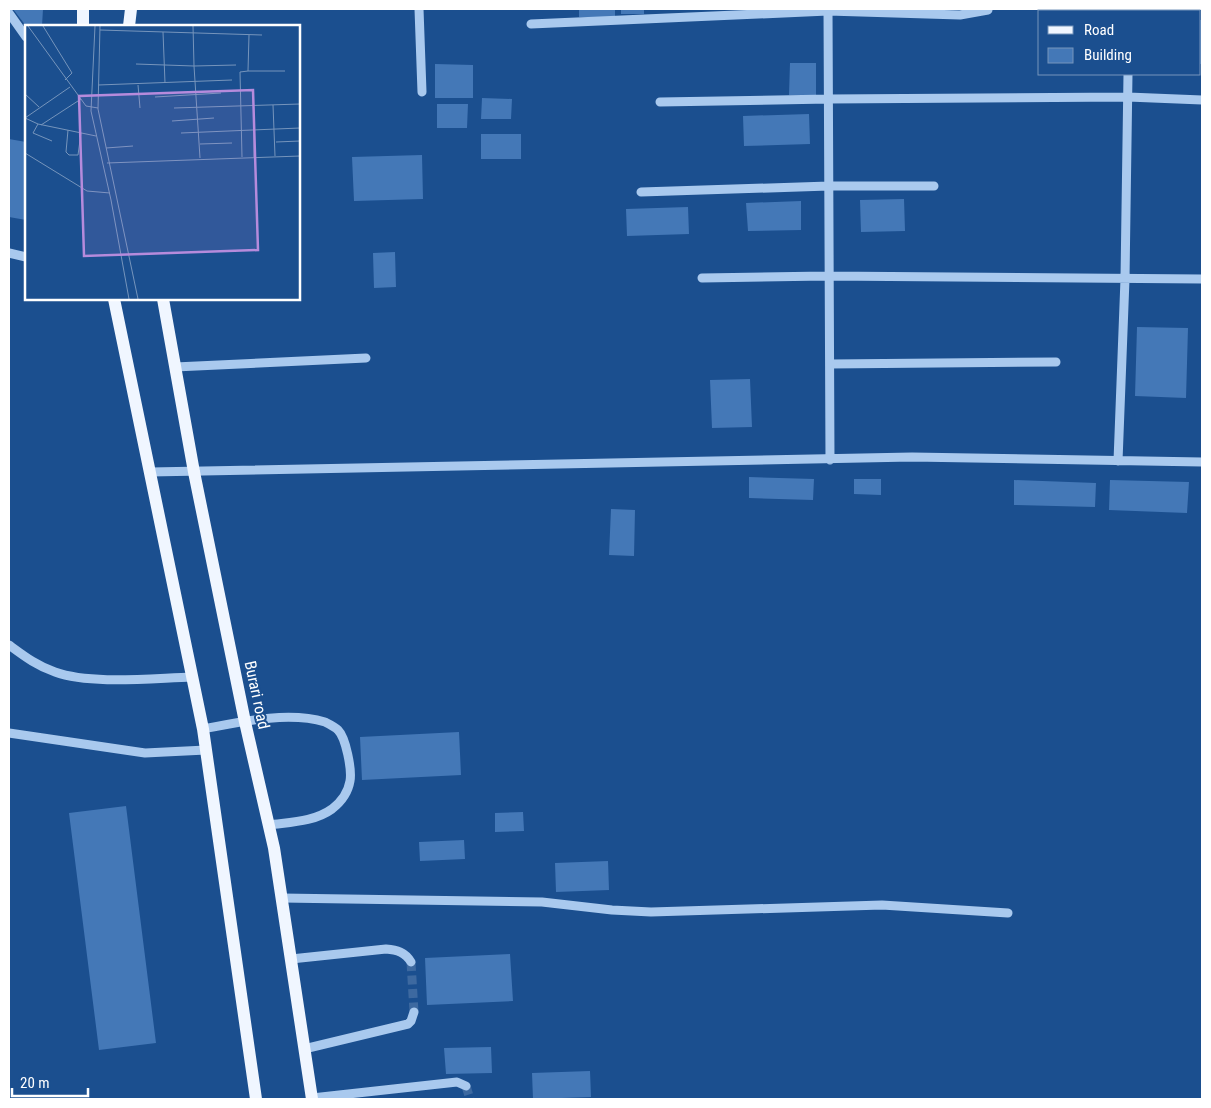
<svg xmlns="http://www.w3.org/2000/svg" width="1211" height="1108" font-family="'Roboto Condensed',sans-serif">
  <style>
    .building { fill: #4478b7 }
    .lines { fill: none; stroke-linecap: round; stroke-linejoin: round }
    .minor-tunnel { stroke: #3d69a0; stroke-width: 9; stroke-dasharray: 9 4.5; stroke-linecap: butt }
    .minor { stroke: #a9c9ee; stroke-width: 9 }
    .major { stroke: #f0f6ff; stroke-width: 12 }
    .labels { text-anchor: middle; dominant-baseline: central; stroke-width: 4; stroke-linejoin: round; paint-order: stroke }
    .street-label { font-size: 16px; fill: #fff; stroke: #1b4f8f }
    .inset-road { fill: none; stroke: #7695bc; stroke-width: 1 }
    .view { fill: #b68bdc; fill-opacity: 0.15; stroke: #b68bdc; stroke-width: 2.5 }
    .inset-edge { fill: none; stroke: #fff; stroke-width: 2.5 }
  </style>
  <rect width="100%" height="100%" fill="#1b4f8f"/>
  <!-- building -->
  <path class="building" d="M13,9H43L42,26H26Z
    M579,9H615V17H579Z
    M621,9H644V14H621Z
    M1200,20H1202V64H1200Z
    M790,63H816V95H789Z
    M435,64L473,65V98H435Z
    M482,98L512,99L511,119H481Z
    M437,104H468L467,128H437Z
    M809,114L810,144L744,146L743,116Z
    M481,134H521V159H481Z
    M9,139L26,142V220L9,217Z
    M422,155L423,199L354,201L352,157Z
    M904,199L905,231L861,232L860,200Z
    M801,201V230L748,231L746,203Z
    M688,207L689,234L627,236L626,209Z
    M395,252L396,287L374,288L373,253Z
    M1137,327L1188,328L1186,398L1135,396Z
    M750,379L752,427L712,428L710,380Z
    M749,477L814,479L813,500L749,498Z
    M854,479H881V495L854,494Z
    M1014,480L1096,483L1095,507L1014,505Z
    M1110,480L1189,482L1187,513L1109,510Z
    M611,509L635,510L634,556L609,555Z
    M459,732L461,775L362,780L360,737Z
    M126,806L156,1043L99,1050L69,813Z
    M523,812L524,831L495,832V813Z
    M464,840L465,859L420,861L419,842Z
    M608,861L609,890L556,892L555,863Z
    M510,954L513,1001L427,1005L425,958Z
    M491,1047L492,1073L446,1074L444,1048Z
    M590,1071L591,1097L533,1099L532,1073Z"/>
  <g class="lines">
    <!-- minor-tunnel -->
    <path class="minor-tunnel" d="M411,962L414,1012
      M466,1086L470,1099"/>
    <!-- minor -->
    <path class="minor" d="M419,9L422,92
      M828,9L830,460
      M1129,11V9
      M9,13L26,37
      M531,24L828,11L960,15L988,10
      M660,102L829,99L1128,97L1202,100
      M641,192L829,186H934
      M9,253L26,257
      M702,278L826,276L1202,279
      M830,364L1056,362
      M175,367L366,358
      M1118,461L1125,279L1128,74
      M150,472L912,457L1202,462
      M9,645C24,656 37,666 55,672C91,685 153,678 192,677
      M203,729C240,722 288,711 325,722C329,724 335,727 338,730C346,738 352,770 350,781C348,793 341,802 332,809C314,822 290,822 269,825
      M9,733L145,753L206,750
      M282,898L542,902L612,910L651,912L882,905L1008,913
      M291,959L386,949C397,950 405,952 411,962
      M304,1049L408,1024L411,1021L414,1012
      M312,1098L457,1082L466,1086"/>
    <!-- major -->
    <path class="major" d="M83,26V9
      M129,26L131,9
      M114,299L203,729L256,1099
      M163,299L194,472L245,722L274,848L312,1099"/>
  </g>
  <g class="labels">
    <!-- street labels -->
    <g class="street-label">
      <text transform="translate(257 695) rotate(78)">Burari road</text>
    </g>
  </g>
  <!-- overview -->
  <g transform="translate(25 25)">
    <rect width="275" height="275" fill="#1b4f8f"/>
    <path class="inset-road" d="M3,1L61,81L73,83M18,1L47,48L40,55M70,1L66,86L86,175L104,274M75,1L73,84L113,274M168,1L169,41L211,40M75,5L237,10M138,7L140,58M224,10L223,46H260M111,39L169,41L175,133M73,60L207,55M113,60L115,83M0,69L14,82M130,72L196,68M248,80L250,131M149,83L275,79M0,93L13,99L71,111M0,93L45,62M147,96L189,93M13,99L8,108L27,116M16,100L56,74M43,105L41,127L44,130H53L56,108M229,105V132M156,108L275,103M251,117L275,116M175,119L207,118M81,123L108,121M0,128L62,166L85,168M217,132L215,47L223,46M82,138L275,131"/>
    <path class="view" d="M228,65L233,225L59,231L54,71Z"/>
    <rect width="275" height="275" class="inset-edge"/>
  </g>
  <!-- border -->
  <rect width="1211" height="1108" fill="none" stroke="#ffffff" stroke-width="20"/>
  <!-- legend -->
  <rect x="1038" y="10" width="162" height="65" fill="#1b4f8f" stroke="#7695bc"/>
  <rect x="1048" y="26" width="25" height="8" fill="#f0f6ff" stroke="#7695bc"/>
  <text x="1084" y="35" font-size="15" fill="#ffffff">Road</text>
  <rect x="1048" y="48" width="25" height="15" fill="#4478b7" stroke="#7695bc"/>
  <text x="1084" y="60" font-size="15" fill="#ffffff">Building</text>
  <!-- scale -->
  <path d="M12 1088v8h76v-8" fill="none" stroke="#ffffff" stroke-width="2.5"/>
  <text x="20" y="1088" font-size="15" fill="#ffffff" stroke="#1b4f8f" stroke-width="4" paint-order="stroke">20 m</text>
</svg>
